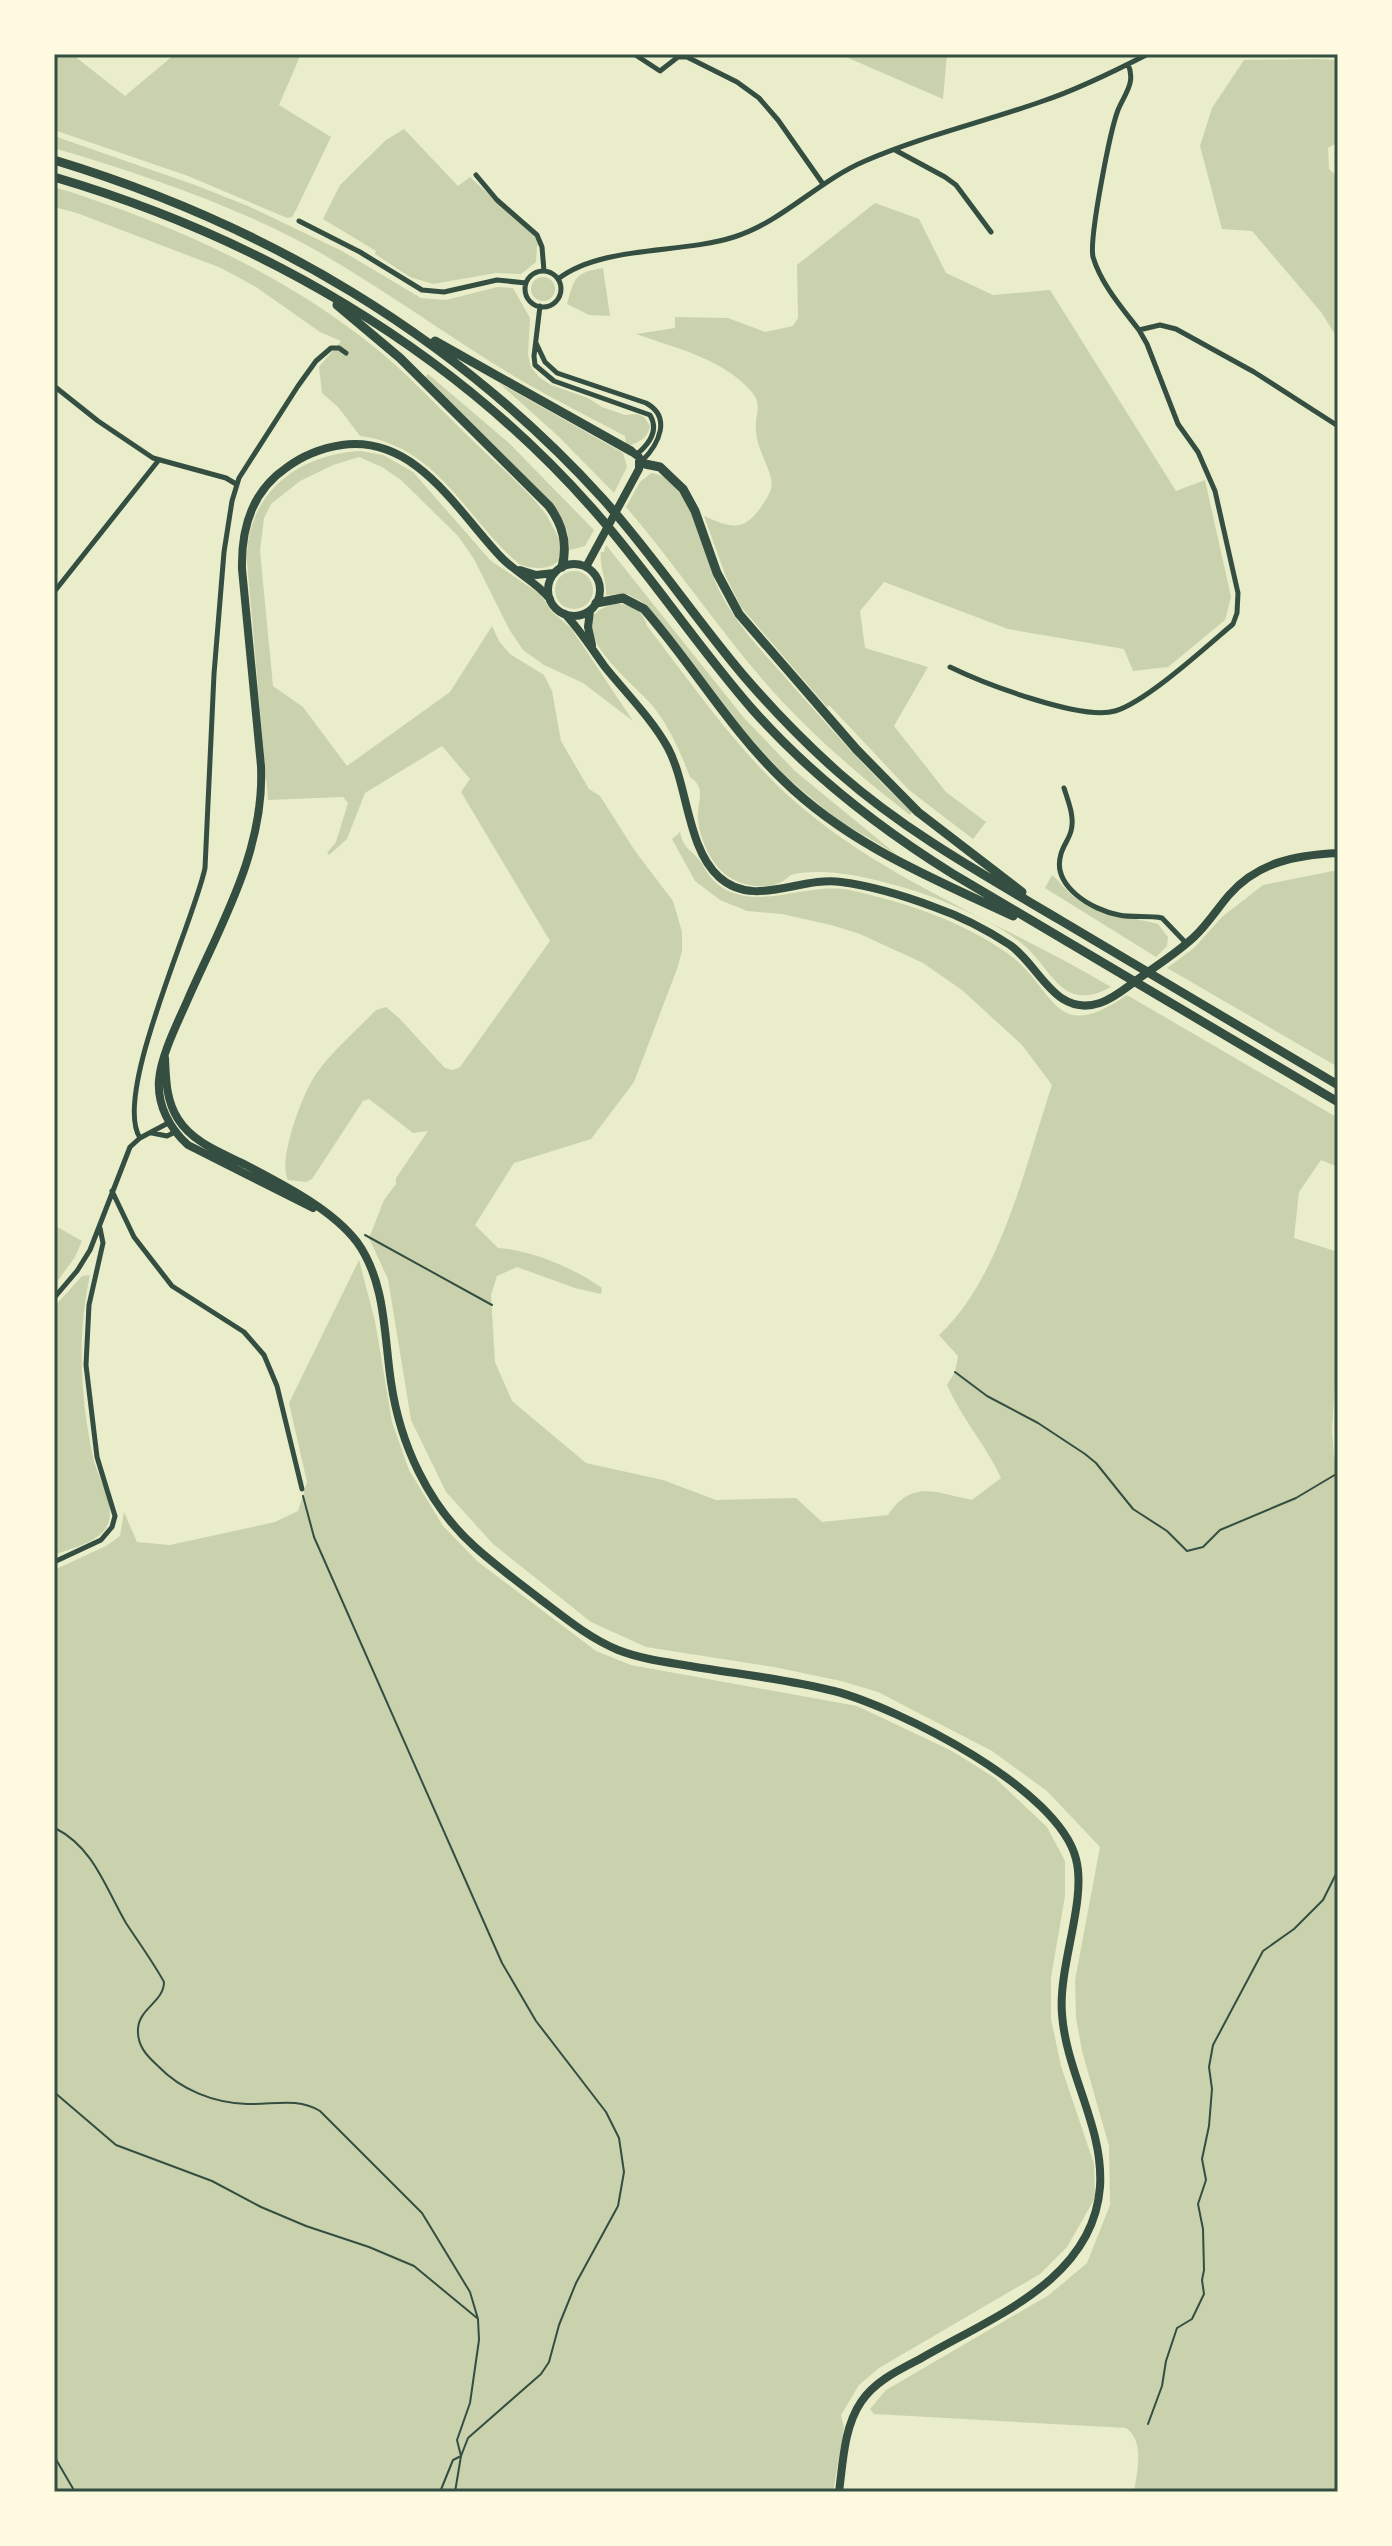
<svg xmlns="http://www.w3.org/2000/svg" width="1392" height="2546" font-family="'Fira Sans',sans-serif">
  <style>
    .green { fill: #cad2ad }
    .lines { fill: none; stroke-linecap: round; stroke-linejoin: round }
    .path { stroke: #344e41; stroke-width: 2 }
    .minor { stroke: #344e41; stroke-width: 5 }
    .secondary { stroke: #344e41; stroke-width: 8 }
    .trunk { stroke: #344e41; stroke-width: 9 }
    .neatline { fill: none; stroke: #344e41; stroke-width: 3 }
  </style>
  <rect width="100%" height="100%" fill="#e9edc9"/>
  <!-- green -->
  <path class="green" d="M54,54H72L125,96L175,54H301L279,105L331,137L296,210L292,217L287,218L188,176L54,130Z
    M839,54H947L943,99Z
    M1316,59L1338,60V142L1328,148L1329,169L1338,177V339L1321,312L1252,231L1222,229L1200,146L1212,108L1244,60Z
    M404,129L458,186L470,177L535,237L539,245L537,246L536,262L521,274L496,273L433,284L410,277L375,254L376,251L323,219L340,185L386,140Z
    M54,136L195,185L248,206L342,251L421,298L446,300L497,287L513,288L530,318L528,355L531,367L539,377L551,385L588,398L602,407L625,415L637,414L644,417L650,426C647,440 639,441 629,446L626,444L625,436C592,418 557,401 524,382C447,337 376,282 297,240C220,200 137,173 54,148Z
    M54,187C168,222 279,271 373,346C408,374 438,407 470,438C493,461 530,491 547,516C551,524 558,535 560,543C569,570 535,572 519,564C465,518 438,446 360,436L338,407L322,393L319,367L341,341L320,332L256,287L221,268L77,213L54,207Z
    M875,203L919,219L946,273L993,295L1050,290L1176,491L1205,480L1231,597L1225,620L1168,667L1133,671L1124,649L1008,629L884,582L860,611L865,648L928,667L894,726L946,792L986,822L973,839L909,790L829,705L827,707L741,607L726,577L704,516C735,530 746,531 765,501C770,493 773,488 771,478C767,462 757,448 756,431C754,415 764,406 751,391C722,358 675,348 636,334L675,328V317L728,318L765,332L793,326L798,318L797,265Z
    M603,268L610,316L589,315L567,304C575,277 574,273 603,268Z
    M531 289a12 12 0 1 1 24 0a12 12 0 1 1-24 0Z
    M428,374L509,443L594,530L585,546L570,550L567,530L552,503L425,377Z
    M499,383L623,453L627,467L614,493L558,436Z
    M361,451L383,455L413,472L490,560L541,595L551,611L571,628L633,721L583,683L544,665L523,650L509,629L474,559L458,536L401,480L382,467L359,457L333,465L300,481L271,504L264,518L260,551L273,686L303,707L347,766L450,692L492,626L499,641L510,654L544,675L552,691L561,741L589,789L600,796L635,851L673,901L682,932V951L677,969L634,1082L591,1139L514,1163L475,1225L498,1248C531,1250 576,1269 602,1288L601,1294L575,1288L517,1267L497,1276L491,1295L495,1362L512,1401L586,1463L663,1480L716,1500L796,1498L822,1522L888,1515C912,1479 936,1493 972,1500L1001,1478C986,1445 962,1419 947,1385L955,1372L958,1356L939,1335C1000,1280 1026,1163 1052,1085L1022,1045L962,990L923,963L860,934L831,925L782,914L747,911L720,900L695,881L672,839L680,832C684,850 691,849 700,861C705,868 708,875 714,881C751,916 805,881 849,890C904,902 960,920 1007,953C1057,988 1051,1047 1127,995L1338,1118V1167L1321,1160L1299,1192L1294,1238L1338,1252V1342L1332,1429L1334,1457L1338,1460V2492H1134C1137,2472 1145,2441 1126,2428L874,2414L870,2409L886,2390L1049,2295L1087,2263L1110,2205L1109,2146L1082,2051L1076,2018L1075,1980L1100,1847L1047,1791L992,1751L878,1692L841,1681L774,1667L646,1647L591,1622L493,1544L446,1492L411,1420L388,1279L369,1238L384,1200L396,1184V1178L428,1131L413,1133L369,1099L363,1101L312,1179L306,1182L288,1180C277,1161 303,1092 316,1074C332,1051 356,1031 376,1010L386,1007L399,1018L445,1068L453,1070L460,1067L550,941L461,792L470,779L442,746L365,793L347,839L329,855L327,853L336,842L348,803L343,797L268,800L247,562C245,495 297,454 361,451Z
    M651,473C691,477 704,559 719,590C738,629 770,659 798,692C835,733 871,775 912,812L910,815C857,774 806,730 762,679C715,624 674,563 626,507L640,482Z
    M606,545L744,718L795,771L896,854L836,819L783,774L737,723L642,602L627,594L606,595C607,580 599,567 601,552H604Z
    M555 590a19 19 0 1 1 38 0a19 19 0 1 1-38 0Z
    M616,604C632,603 643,611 647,626C693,685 736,749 792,799C884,881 1006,924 1111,987C1060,1015 1052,966 1020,942C999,925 969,912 945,902C915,889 854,872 822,872C813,872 800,872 791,875C789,876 784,881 781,882C766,890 743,886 729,877C712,866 700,840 698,820C696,803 708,789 690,777C680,751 669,726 652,705C637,686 548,618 616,604Z
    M1338,870V1067L1167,968L1194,948L1222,917L1263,885Z
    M1052,875C1060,881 1066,891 1074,897C1103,919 1126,915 1158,924L1168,937L1167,946L1156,957L1045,888Z
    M54,1225L82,1241L75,1257L54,1286Z
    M359,1260L375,1321L392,1422L409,1470L443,1526L477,1561L596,1651L631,1665L857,1706L952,1751L995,1778L1047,1827L1065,1861V1896L1051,1978V2019L1061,2066L1094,2164L1095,2198L1067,2247L1040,2274L879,2368L859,2385L841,2415L844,2428L833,2492H54V1570L106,1546L120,1536L124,1512L137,1542L170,1545L275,1522L298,1511L307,1482L289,1403Z
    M90,1275C77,1335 80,1396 93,1457C97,1476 114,1501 109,1521C104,1542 71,1548 54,1555V1307L82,1276Z"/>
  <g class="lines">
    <!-- path -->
    <path class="path" d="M365,1235L492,1305
      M955,1372L987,1396L1038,1423L1085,1454L1096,1463L1133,1509L1167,1531L1187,1551L1203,1547L1220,1530L1296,1498L1338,1473
      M303,1496L314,1537L502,1963L536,2021L606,2112L619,2138L624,2172L618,2206L576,2283L559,2325L549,2362L541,2374L468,2438L461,2456L455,2492
      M55,1828C94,1848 105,1887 126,1923C139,1943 153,1962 164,1982C164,2002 139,2008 138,2029C137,2046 147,2056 158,2066C181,2090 214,2103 247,2104C273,2105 297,2097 320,2111L422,2213L470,2292L478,2319L479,2340L470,2403L457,2440L461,2456L453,2460L440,2492
      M54,2092L116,2145L212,2181L261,2207L306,2226L369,2247L414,2266L477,2318
      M1148,2424L1162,2386L1166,2361L1177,2328L1192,2319L1204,2294L1202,2280L1204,2270L1203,2229L1198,2204L1206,2180L1202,2159L1209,2126L1212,2089L1209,2067L1213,2045L1263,1951L1294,1929L1323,1900L1338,1870
      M54,2456L75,2492"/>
    <!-- minor -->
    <path class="minor" d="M634,54L660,71L678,57H687L737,82L759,98L778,120L823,184
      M1128,64C1136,83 1125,93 1118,110C1110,131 1089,238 1093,257C1101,284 1122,308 1139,330L1160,325L1176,329L1254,372L1338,426
      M895,150L945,177L956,185L991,232
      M476,175L497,200L537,235L542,247L544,271
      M299,221L360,252L422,290L444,292L497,280L526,283
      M525 289a18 18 0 1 1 36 0a18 18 0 1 1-36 0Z
      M558,279C602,245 681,254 734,237C782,222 818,181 865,161C923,136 984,122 1043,101C1079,89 1115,71 1148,54
      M540,306L534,356L535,365L554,381L650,415C659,430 649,444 637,454
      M536,343L545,362L557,373L646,403C672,417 659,444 642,461
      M54,386L98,421L153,458L226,478L236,484
      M54,592L158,461
      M950,667C983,683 1081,721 1115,711C1146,702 1206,647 1233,624L1237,613L1238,593L1215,491L1198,452L1178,424L1147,344L1139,330
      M1064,788C1068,801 1075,817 1071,831C1069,839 1063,846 1061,854C1051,886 1092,910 1119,915C1133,918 1148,915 1162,918L1186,943
      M152,1133L167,1136L177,1131
      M140,1138C112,1095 194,922 205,868L214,674L224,552L232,501L239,478L298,386L316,361L331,348H339L346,353
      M112,1191L134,1237L172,1286L244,1332L264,1355L277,1386L302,1489
      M54,1298L77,1271L90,1250L130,1147L140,1138L170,1122
      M54,1562L101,1540L112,1527L115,1516L97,1457L86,1365L89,1305L103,1243L100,1228"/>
    <!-- secondary -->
    <path class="secondary" d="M548 590a26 26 0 1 1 52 0a26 26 0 1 1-52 0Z
      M586,567L639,469V457L631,451
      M520,570L536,575L554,573
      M590,611L588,627L592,645
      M565,614C580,630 592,649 605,667C626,693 652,719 668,748C688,786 687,848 719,877C754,909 800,876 841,882C871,886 905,896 934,907C960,916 987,930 1010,945C1040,966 1055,1018 1100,1003C1115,998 1128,986 1141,977C1159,964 1178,952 1194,937C1207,925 1217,909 1229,895C1258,862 1296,855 1338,853
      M165,1058C166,1080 166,1100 178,1119C193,1143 222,1153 246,1165C282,1184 332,1209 357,1242C386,1282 384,1336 391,1382C400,1444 428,1505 475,1547C495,1565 518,1582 540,1599C565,1618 589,1638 618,1650C641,1659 666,1662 690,1666C737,1674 787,1679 834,1691C899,1708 1059,1789 1076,1859C1087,1901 1058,1966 1062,2014C1066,2073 1104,2127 1100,2187C1093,2281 990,2318 920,2359C899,2370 875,2381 861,2402C844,2427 843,2462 839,2492
      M313,1208L188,1145C170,1129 157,1105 159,1080C161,1055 178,1022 188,999C221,924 265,850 261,766L242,569C241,529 251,492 286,468C302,456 322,448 342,445C415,435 456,509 499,555C514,572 536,581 550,599"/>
    <!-- trunk -->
    <path class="trunk" d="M54,160C265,224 454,335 603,499C653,555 695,618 743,675C773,710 805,743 839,773C906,832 984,875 1060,920C1153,975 1245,1030 1338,1085
      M54,177C258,237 449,347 591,507C649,572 696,645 753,710C811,775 879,828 953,874L1338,1102
      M337,305L400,358L549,506C563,525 568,544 562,567
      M435,341L631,451
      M640,463L660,467L683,489L695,511L717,573L739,614L857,750L918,812L1022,892
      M596,603L623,598L644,609C692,664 730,729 783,780C848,844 932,878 1013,916"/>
  </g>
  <!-- border -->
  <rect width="1392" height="2546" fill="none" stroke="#fefae0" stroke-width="112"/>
  <rect x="56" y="56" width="1280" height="2434" class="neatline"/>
</svg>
